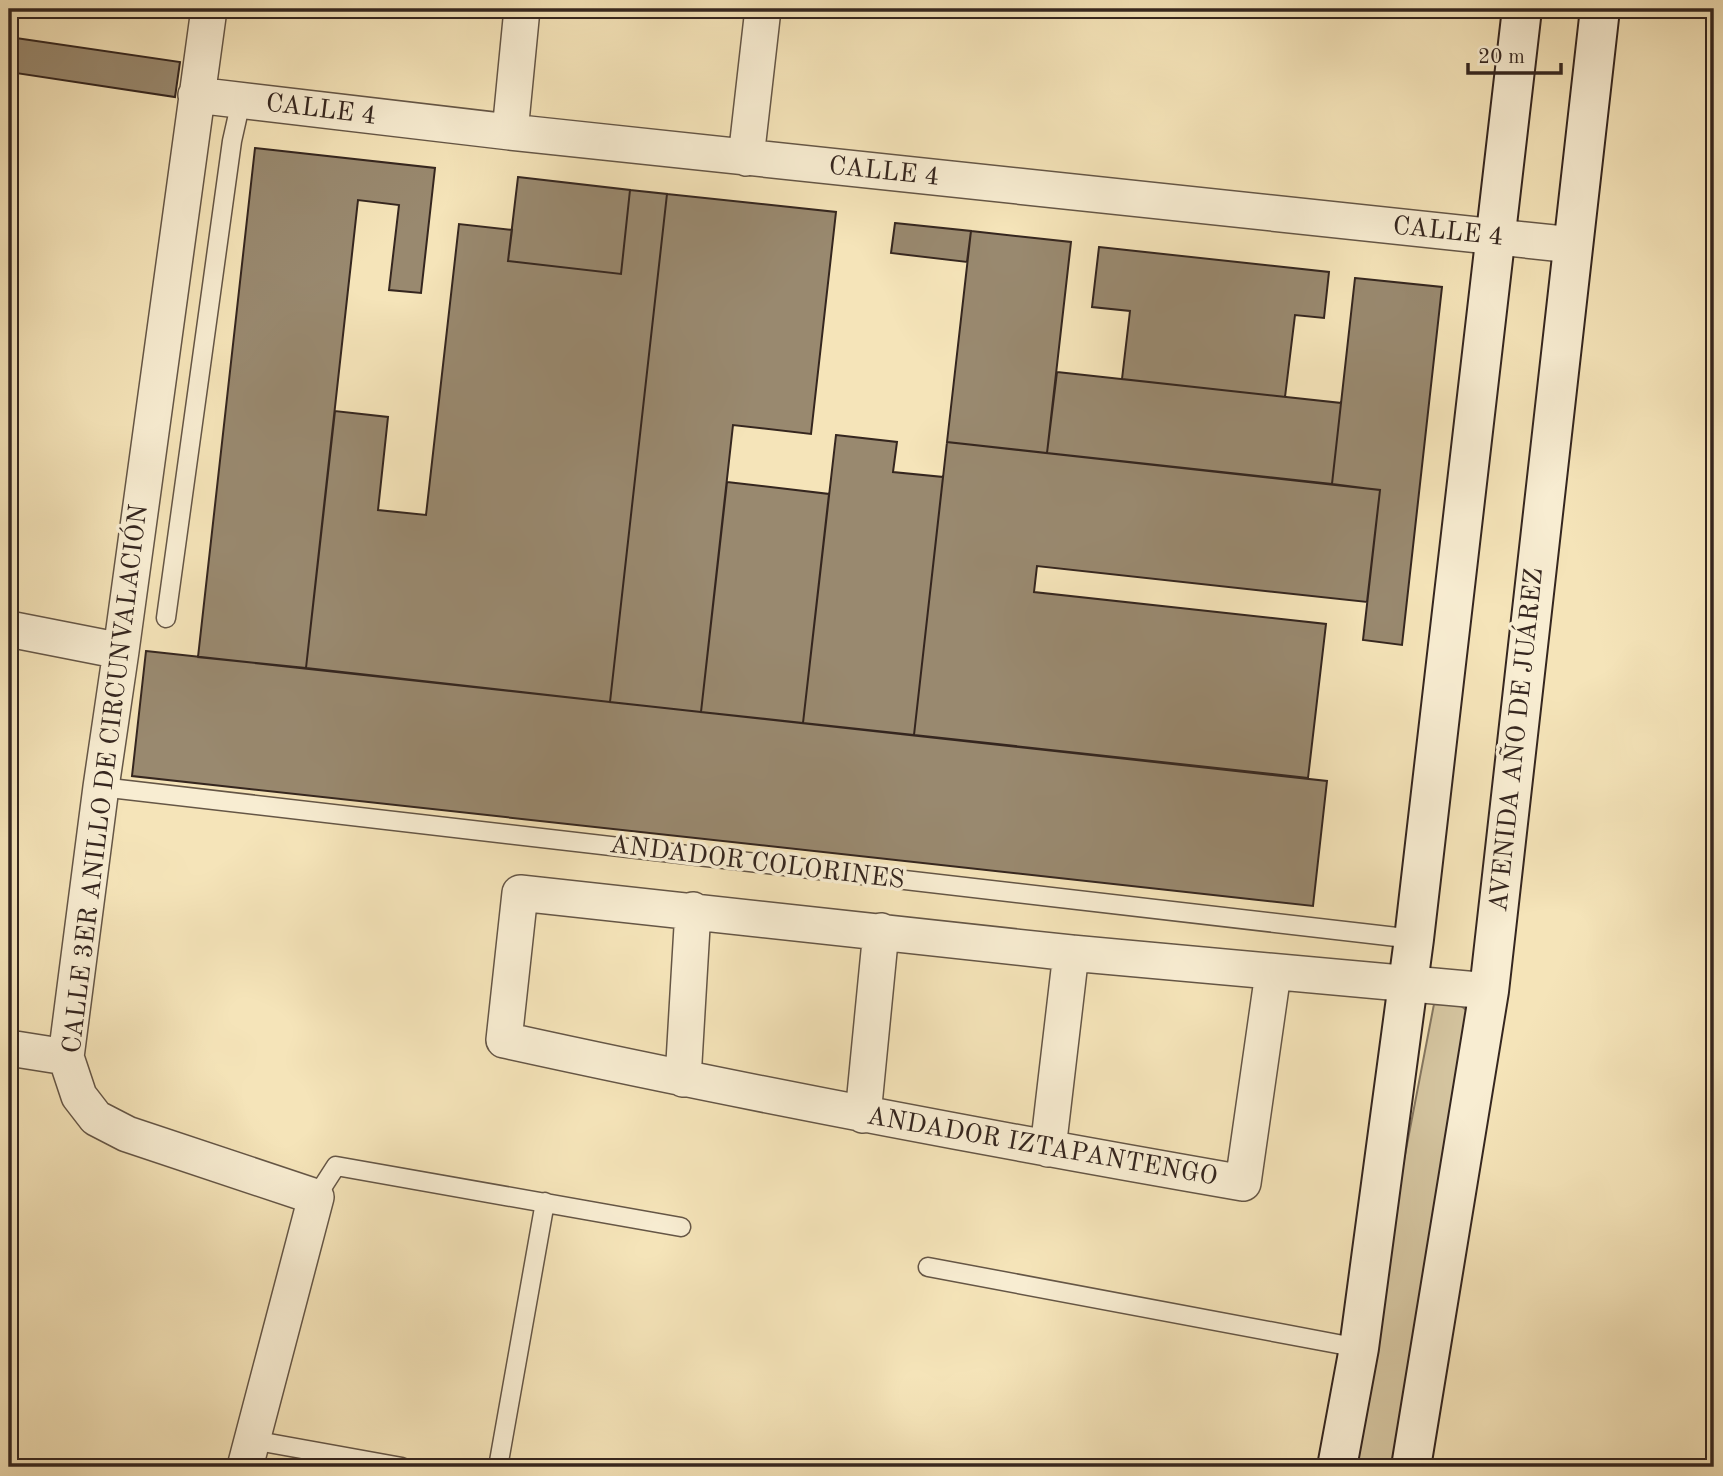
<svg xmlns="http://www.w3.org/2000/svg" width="1723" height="1476" font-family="'Old Standard TT',serif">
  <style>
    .green { fill: #d4c49f; stroke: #84755f; stroke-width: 2 }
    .building { fill: #99896f; stroke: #35261f; stroke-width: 2 }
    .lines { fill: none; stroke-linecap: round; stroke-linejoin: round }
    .service-casing { stroke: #655646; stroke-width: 21 }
    .minor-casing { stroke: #655646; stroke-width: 38 }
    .secondary-casing { stroke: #35261f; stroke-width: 42 }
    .service { stroke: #f8edd2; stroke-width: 18 }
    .minor { stroke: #f8edd2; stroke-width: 35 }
    .secondary { stroke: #f8edd2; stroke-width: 38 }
    .labels { text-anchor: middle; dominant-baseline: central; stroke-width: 7; stroke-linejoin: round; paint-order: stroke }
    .street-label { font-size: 26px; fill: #35261f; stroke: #f8edd2 }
  </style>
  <rect width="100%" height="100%" fill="#f5e4b9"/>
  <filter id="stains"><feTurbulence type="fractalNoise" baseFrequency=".00286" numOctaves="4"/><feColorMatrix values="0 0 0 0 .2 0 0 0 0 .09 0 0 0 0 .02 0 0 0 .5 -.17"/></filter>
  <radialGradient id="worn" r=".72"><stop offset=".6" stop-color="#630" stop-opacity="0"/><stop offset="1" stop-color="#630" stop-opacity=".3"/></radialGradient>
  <!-- green -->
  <path class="green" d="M1434,1004L1460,1005L1471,1014L1401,1467H1345Z"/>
  <!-- building -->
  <path class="building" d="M9,37L180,62L175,97L9,72Z
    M255,148L435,168L421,293L389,290L399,205L358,200L306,668L198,657Z
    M518,177L630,190L621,274L508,261Z
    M630,190L667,194L610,702L306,668L335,411L388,417L378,510L426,515L459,224L512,230L508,261L621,274Z
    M667,194L836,212L811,434L733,425L701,712L610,702Z
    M895,223L971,231L967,262L891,253Z
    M971,231L1071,242L1047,453L947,442Z
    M1099,247L1329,272L1324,318L1295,315L1285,397L1122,379L1130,311L1092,307Z
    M1355,278L1442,287L1402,645L1363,640L1380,490L1332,484Z
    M1057,372L1341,403L1332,484L1047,453Z
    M836,435L897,442L893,472L943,477L914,735L803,723Z
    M947,442L1380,490L1367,602L1037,566L1034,592L1326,624L1308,778L914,735Z
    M727,482L829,494L803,723L701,712Z
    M146,651L1327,781L1313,906L132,776Z"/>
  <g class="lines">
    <defs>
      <path id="service" d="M166,618L232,141L241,101
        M101,787L1414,939
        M316,1197L336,1166L681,1227
        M928,1267L1359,1348
        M252,1440L402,1467
        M498,1467L545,1202"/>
      <path id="minor" d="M209,9L121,651L101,787L66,1057L79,1096L96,1118L127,1134L316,1197L245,1467
        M196,95L510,132L1573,245
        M510,132L522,9
        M746,158L763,9
        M9,629L121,651
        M1273,973L1243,1183C996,1140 749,1094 504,1040L520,893L1071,953L1489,991
        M9,1048L66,1057
        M683,1079L693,910
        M863,1115L881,931
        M1048,1149L1071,953"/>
      <path id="secondary" d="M1337,1467L1359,1348L1414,939L1522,9
        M1411,1467L1489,991L1600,9"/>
    </defs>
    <!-- service casing -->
    <use href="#service" class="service-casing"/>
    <!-- minor casing -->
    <use href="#minor" class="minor-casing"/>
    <!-- secondary casing -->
    <use href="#secondary" class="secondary-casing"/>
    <!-- service -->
    <use href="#service" class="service"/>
    <!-- minor -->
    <use href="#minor" class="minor"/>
    <!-- secondary -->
    <use href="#secondary" class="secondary"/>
  </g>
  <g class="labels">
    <!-- street labels -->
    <g class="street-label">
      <text transform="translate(321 110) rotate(7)">CALLE 4</text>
      <text transform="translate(884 172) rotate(6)">CALLE 4</text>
      <text transform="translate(1448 232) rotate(6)">CALLE 4</text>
      <text transform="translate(1517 740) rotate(-84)">AVENIDA AÑO DE JUÁREZ</text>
      <text transform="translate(106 779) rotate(-83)">CALLE 3ER ANILLO DE CIRCUNVALACIÓN</text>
      <text transform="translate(757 863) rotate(7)">ANDADOR COLORINES</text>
      <text transform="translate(1042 1147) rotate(10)">ANDADOR IZTAPANTENGO</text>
    </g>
  </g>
  <!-- margin -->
  <rect width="1723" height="1476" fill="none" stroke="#f5e4b9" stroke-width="35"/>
  <rect x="10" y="10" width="1702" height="1455" fill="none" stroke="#35261f" stroke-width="3.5"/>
  <rect x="18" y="18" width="1688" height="1441" fill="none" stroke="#35261f" stroke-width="2"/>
  <!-- scale -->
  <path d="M1468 63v10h93v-10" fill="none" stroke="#35261f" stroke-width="3.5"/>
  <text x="1478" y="63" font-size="21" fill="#35261f" stroke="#f8edd2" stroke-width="5" paint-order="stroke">20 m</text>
  <rect width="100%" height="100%" filter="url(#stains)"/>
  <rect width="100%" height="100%" fill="url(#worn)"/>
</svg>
